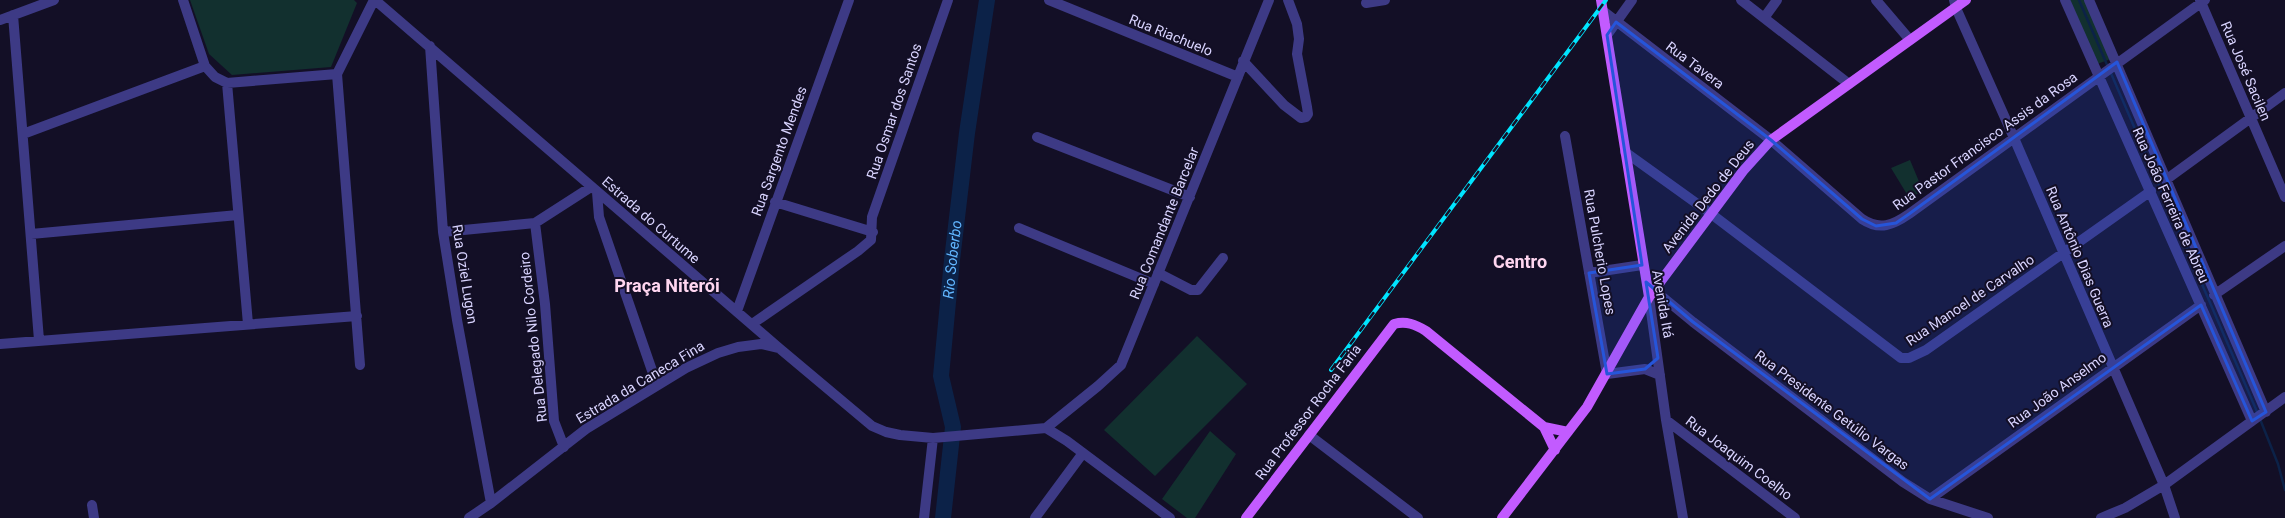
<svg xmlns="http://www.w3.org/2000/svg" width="2285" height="518" font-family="Roboto,sans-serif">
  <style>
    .green { fill: #12302f }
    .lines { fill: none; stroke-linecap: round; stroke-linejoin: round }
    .stream { stroke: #0c2248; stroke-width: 2.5 }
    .river { stroke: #0c2248; stroke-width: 16 }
    .minor { stroke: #3d3a85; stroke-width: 10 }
    .major { stroke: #c25bff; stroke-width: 10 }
    .rail-casing { stroke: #00e5ff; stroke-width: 4 }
    .rail { stroke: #130f26; stroke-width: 2.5; stroke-dasharray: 8; stroke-linecap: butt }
    .marked { fill: #2655da; fill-opacity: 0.2; stroke: #2655da; stroke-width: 3; stroke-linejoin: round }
    .labels { text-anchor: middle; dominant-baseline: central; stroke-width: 4; stroke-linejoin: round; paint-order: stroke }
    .street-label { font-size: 14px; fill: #d9d4ff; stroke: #130f26 }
    .water-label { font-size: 15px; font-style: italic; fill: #62b6ff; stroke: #130f26 }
    .district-label { font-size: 18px; font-weight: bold; fill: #ffd6f0; stroke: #130f26 }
  </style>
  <rect width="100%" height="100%" fill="#130f26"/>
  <!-- green -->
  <path class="green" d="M190,0H354L357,3L331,67L232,75L209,54Z
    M2070,0H2085L2111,59L2097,64Z
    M1910,160L1923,191L1915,195L1908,196L1891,168Z
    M1197,336L1247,384L1155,476L1104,430Z
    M1210,431L1236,454L1195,518H1187L1162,499Z"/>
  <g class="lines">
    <!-- stream -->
    <path class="stream" d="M2079,0L2108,67
      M2110,71L2258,414
      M2260,419L2278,464L2285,490"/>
    <!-- river -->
    <path class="river" id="s1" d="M943,518L953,427L941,376L952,260L967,133L987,0"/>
    <!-- minor -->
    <path class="minor" d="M183,0L205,66
      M375,0L779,348L872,426L886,432L900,435L933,438L1046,428L1067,441L1170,518
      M1049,0L1238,77
      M1741,0L1849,84
      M1876,0L1910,40
      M1954,0L1956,8L2014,138L2164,485L2175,518
      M2065,0L2252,421
      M2089,0L2266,412
      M2200,0L2285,197
      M1366,3L1385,0
      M1603,11L1771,140L1862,219C1880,231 1893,225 1909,214L2205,0
      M13,15L39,340
      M1764,18L1777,0
      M0,20L54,0
      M1607,35L1632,0
      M430,46L443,232L457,320L491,503
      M1243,61L1284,105L1301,118L1306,117L1308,114L1307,107L1297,54L1299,39L1297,24L1288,0
      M227,83L248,324
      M23,134L205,66L215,77L227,83L337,74
      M1565,136L1607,374L1645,369L1660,375
      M1037,137L1190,197
      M1625,152L1710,213L1901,358H1909L1926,350L2151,191
      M2167,179L2285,93
      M597,192L599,217L657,385
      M775,202L873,232
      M535,223L545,304L554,421L564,447
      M1019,228L1154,284
      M443,232L535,223L591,187
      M31,234L238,215
      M1158,273L1191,290H1198L1223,258
      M1589,273L1642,265
      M1654,290L1693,322L1903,482L1930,499L1988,518
      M2214,295L2285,246
      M1649,297L1666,420L1683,518
      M737,311L849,0
      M752,324L858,251L871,240L872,217L948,0
      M0,344L357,316
      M360,365L337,74L374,0
      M1666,420L1795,518
      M1046,428L1098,386L1121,365L1269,0
      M1309,435L1418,518
      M1930,499L2201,305
      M92,505L94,518
      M469,518L491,503L586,429L686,368L718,353L738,347L761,344L778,348
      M924,518L933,438
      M1035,518L1083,453
      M2101,518L2125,508L2164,485L2285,397"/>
    <!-- major -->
    <path class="major" d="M1601,0L1649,297
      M1544,427L1568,432
      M1246,518L1394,324C1406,321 1415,324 1426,331L1544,427L1555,450
      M1502,518L1587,407L1649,297L1743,171L1771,140L1966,0"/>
    <defs>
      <path id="rail" d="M1331,370L1606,0"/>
    </defs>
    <!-- rail casing -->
    <use href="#rail" class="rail-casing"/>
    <!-- rail -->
    <use href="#rail" class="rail"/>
  </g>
  <!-- marked area -->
  <path class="marked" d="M1616,22L1771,140L1862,219L1876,226L1896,223L1909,214L2117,62L2266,412L2252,421L2201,305L1930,499L1693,322L1646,282L1658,358L1645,369L1607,374L1589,273L1642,265L1607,35Z"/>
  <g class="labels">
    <!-- street labels -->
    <g class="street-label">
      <text transform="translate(1171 35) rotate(22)">Rua Riachuelo</text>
      <text transform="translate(1695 65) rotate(37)">Rua Tavera</text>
      <text transform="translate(2246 71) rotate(67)">Rua José Sacilen</text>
      <text transform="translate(894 111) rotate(-71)">Rua Osmar dos Santos</text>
      <text transform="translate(1985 141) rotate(-36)">Rua Pastor Francisco Assis da Rosa</text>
      <text transform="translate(779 151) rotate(-70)">Rua Sargento Mendes</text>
      <text transform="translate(1708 196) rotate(-52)">Avenida Dedo de Deus</text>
      <text transform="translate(2171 205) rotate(66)">Rua João Ferreira de Abreu</text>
      <text transform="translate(651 220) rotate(41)">Estrada do Curtume</text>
      <text transform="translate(1164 223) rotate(-68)">Rua Comandante Barcelar</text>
      <text transform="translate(1600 252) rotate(80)">Rua Pulcherio Lopes</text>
      <text transform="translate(2080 257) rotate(67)">Rua Antônio Dias Guerra</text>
      <text transform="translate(465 274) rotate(81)">Rua Oziel Lugon</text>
      <text transform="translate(1970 300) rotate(-34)">Rua Manoel de Carvalho</text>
      <text transform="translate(1663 304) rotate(80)">Avenida Itá</text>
      <text transform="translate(533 337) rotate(-96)">Rua Delegado Nilo Cordeiro</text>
      <text transform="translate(640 382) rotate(-31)">Estrada da Caneca Fina</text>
      <text transform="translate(2057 390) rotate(-36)">Rua João Anselmo</text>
      <text transform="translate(1832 410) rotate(37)">Rua Presidente Getúlio Vargas</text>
      <text transform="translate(1308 412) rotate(-53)">Rua Professor Rocha Faria</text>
      <text transform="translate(1739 458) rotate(37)">Rua Joaquim Coelho</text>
    </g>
    <!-- water labels -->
    <g class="water-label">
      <text stroke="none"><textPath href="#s1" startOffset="261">Rio Soberbo</textPath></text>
    </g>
    <!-- district labels -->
    <g class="district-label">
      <text x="1520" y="261">Centro</text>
      <text x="667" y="285">Praça Niterói</text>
    </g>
  </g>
</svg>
